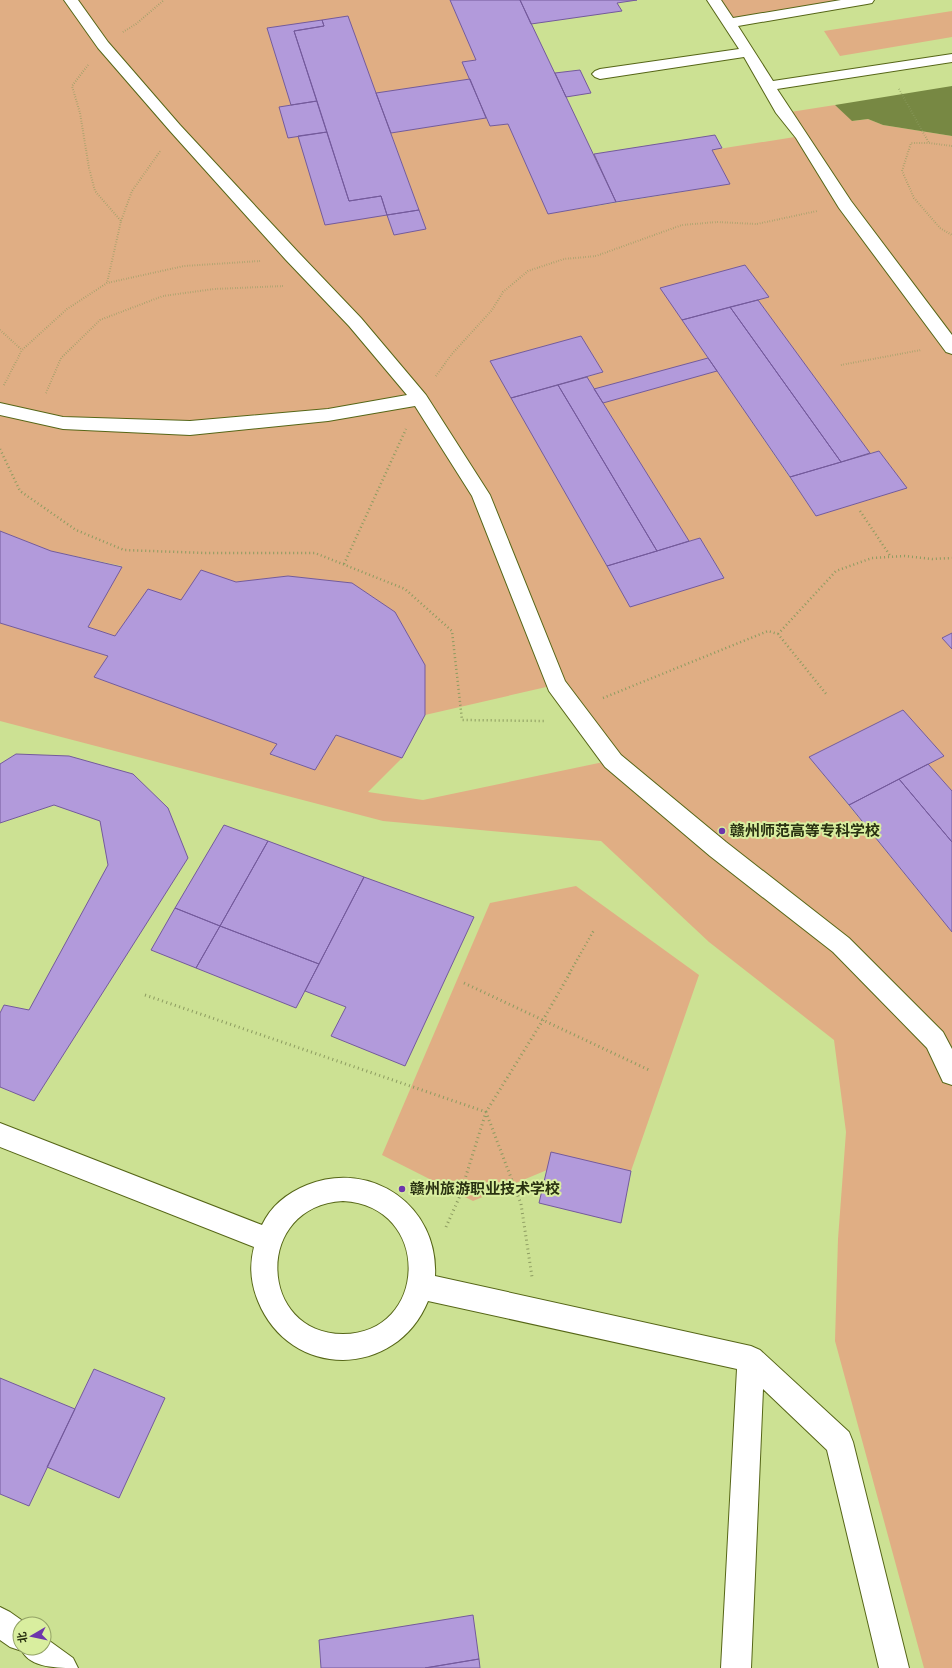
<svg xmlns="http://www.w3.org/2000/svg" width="952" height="1668" font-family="'Zilla Slab','Noto Sans SC',serif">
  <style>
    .green { fill: #e0ae84; fill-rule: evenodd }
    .water { fill: #778843 }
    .building { fill: #b29adb; stroke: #745a9c }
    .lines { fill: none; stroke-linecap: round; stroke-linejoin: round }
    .street-casing { stroke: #566617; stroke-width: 2 }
    .path-far2 { stroke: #8c9b60; stroke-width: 2; stroke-dasharray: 0.5 2; stroke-linecap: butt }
    .path-far1 { stroke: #8c9b60; stroke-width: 2.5; stroke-dasharray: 1 3; stroke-linecap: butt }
    .path { stroke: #8c9b60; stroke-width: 3; stroke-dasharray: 1 3.5; stroke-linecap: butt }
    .street { fill: #fff; fill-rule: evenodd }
    .poi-dot { fill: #6d36ac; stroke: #d9ee9f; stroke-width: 1.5 }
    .labels { text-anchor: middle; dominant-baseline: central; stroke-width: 4; stroke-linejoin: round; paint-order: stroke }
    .poi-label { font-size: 15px; font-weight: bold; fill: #293111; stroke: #d9ee9f; text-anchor: start }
  </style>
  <rect width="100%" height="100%" fill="#cce193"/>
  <!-- green -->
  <path class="green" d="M0,0H450L476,60L462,62L470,79L376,93L348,17L267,28L291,105L279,107L298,136L325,224L387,215L394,235L426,229L391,133L486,118L490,126L508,124L548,214L730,184L712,150L801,136L784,113L835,105L853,121L868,119L883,125L952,136V633L942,638L952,649V791L928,764L944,756L903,710L809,757L952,932V1668H924L835,1341L838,1239L846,1132L834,1040L709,942L601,841L383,821L0,721V623L108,656L94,677L277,744L271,755L315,770L336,735L402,758L368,792L423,800L613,760L555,685L425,715V665L395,612L352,583L288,576L236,582L181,600L115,636L88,627L122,566L51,551L0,531ZM745,265L769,297L758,300L870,453L879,451L907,488L816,516L717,371L603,403L689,541L700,538L724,577L630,607L490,361L581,336L603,372L587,377L594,389L708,358L661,288Z
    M714,0H867L728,23Z
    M952,11V37L840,56L824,31Z
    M576,886L699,975L631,1171L547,1170L473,1201L382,1155L490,903Z"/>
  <!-- water -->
  <path class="water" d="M952,86V136L883,125L868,119L852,121L835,105Z"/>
  <!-- building -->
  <path class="building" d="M450,0H520L616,202L548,214L508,124L490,126L462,62L476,60Z
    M520,0H637L617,3L622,11L531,24Z
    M348,16L376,93L419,210L387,215L381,196L349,201L294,31L324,26L322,20Z
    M322,20L324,26L294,31L317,101L291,105L267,28Z
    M580,70L591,93L566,97L555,73Z
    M470,79L486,118L391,133L376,93Z
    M317,101L327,132L288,138L279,107Z
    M327,132L349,201L381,196L387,215L325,225L298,136Z
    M715,135L722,148L712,150L730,184L616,202L594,154Z
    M419,210L426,229L394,235L387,215Z
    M745,265L769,297L682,320L660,288Z
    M758,300L870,453L841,462L730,307Z
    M730,307L841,462L790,477L682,320Z
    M581,336L603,372L511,398L490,361Z
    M708,358L717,371L603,403L594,389Z
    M587,377L603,403L689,541L657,551L558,385Z
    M558,385L657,551L607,566L511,398Z
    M879,451L907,488L816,516L790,477Z
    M0,531L51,551L122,567L88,627L115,636L148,589L181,600L201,570L236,582L288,576L352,583L395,612L425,665V715L402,758L336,735L315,770L270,754L277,744L94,677L108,656L0,623Z
    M700,538L724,578L630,607L607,566Z
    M952,633V649L942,638Z
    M903,710L944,756L849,805L809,757Z
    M16,754L69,756L133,774L168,808L188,858L34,1101L0,1087V1013L4,1005L29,1010L108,865L100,821L54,805L0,823V764Z
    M928,764L952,791V842L899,779Z
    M899,779L952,842V932L849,805Z
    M224,825L268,841L220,926L175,908Z
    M268,841L364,877L319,964L220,926Z
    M364,877L474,917L405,1066L331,1036L346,1007L305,991Z
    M175,908L220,926L196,968L151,950Z
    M220,926L319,964L296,1008L196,968Z
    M551,1152L631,1171L621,1223L539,1203Z
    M94,1369L165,1398L119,1498L47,1467Z
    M0,1378L75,1409L29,1506L0,1494Z
    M473,1615L479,1659L425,1668H321L319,1640Z
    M479,1659L480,1668H425Z"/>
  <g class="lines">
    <defs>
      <path id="street" d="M64,0H78L108,42L180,125L298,252L361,318L426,395L490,495L565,681L621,755L726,842L849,938L943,1032L952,1049V1085L943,1082L927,1048L833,952L710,856L605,767L549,691L472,496L415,406L328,421L190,435L63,429L0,415V403L63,417L190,421L328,409L407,395L349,326L286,260L170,131L98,48Z
        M707,0H721L733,18L841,0H874L872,3L867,4L738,26L773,81L952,54V62L777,89L851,201L952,335V354L946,352L839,208L796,138L776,113L744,57L600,79L595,77L592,74L595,71L600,69L739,49Z
        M0,1123L262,1225C271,1206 287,1193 307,1185C371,1159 439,1206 435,1276L751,1346L760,1350L849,1432L853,1442L909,1668H879L827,1450L763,1389L751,1668H721L737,1369L428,1301C396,1379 290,1380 258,1301C251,1284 249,1266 254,1247L0,1147ZM343,1201C433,1206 428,1334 343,1334C258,1334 253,1206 343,1201Z
        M0,1607L10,1612L27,1624H20V1648H44V1637L73,1658L78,1668C57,1668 31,1668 22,1651L10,1647L0,1640Z"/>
    </defs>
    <!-- street casing -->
    <use href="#street" class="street-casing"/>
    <!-- path-far2 -->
    <path class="path-far2" d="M123,32L136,24L164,0
      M88,65L72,86L80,113L89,168L95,191L121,221L107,283
      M899,89L929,143
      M952,146L929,143H911L902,171L914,198L940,228L952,235
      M121,221L132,191L161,150
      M0,330L22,350
      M841,365L921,350
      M436,376L451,355L492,310L503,292L528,271L564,259L596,256L682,225L717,222L757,224L817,211
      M4,385L22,350L67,309L107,283L184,266L260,261
      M46,393L61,358L100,320L163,296L214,289L284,286"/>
    <!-- path-far1 -->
    <path class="path-far1" d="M0,449L20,491L76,530L124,550L205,553H315L405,589L452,631L462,720L546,721
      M860,511L891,557
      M344,564L406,429
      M778,634L836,571L872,558L905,556L932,559L952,558
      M603,698L768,631L778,634L827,695
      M569,974L594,930"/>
    <!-- path -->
    <path class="path" d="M464,983L649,1070
      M145,995L486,1112L521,1204L532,1277
      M446,1227L459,1198L486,1112L543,1020L570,973"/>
    <!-- street -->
    <use href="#street" class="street"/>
  </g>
  <!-- markers -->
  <g class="poi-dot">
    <circle cx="722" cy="831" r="4"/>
    <circle cx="402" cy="1189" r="4"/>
  </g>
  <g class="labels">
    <!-- poi labels -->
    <g class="poi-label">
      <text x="730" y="831">赣州师范高等专科学校</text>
      <text x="410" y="1189">赣州旅游职业技术学校</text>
    </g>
  </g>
  <!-- north arrow -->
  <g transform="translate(32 1636) rotate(261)"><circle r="19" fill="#d9ee9f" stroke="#93a266"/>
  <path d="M0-3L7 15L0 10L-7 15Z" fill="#6d36ac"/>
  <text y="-6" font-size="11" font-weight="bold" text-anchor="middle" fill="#293111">北</text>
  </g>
</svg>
